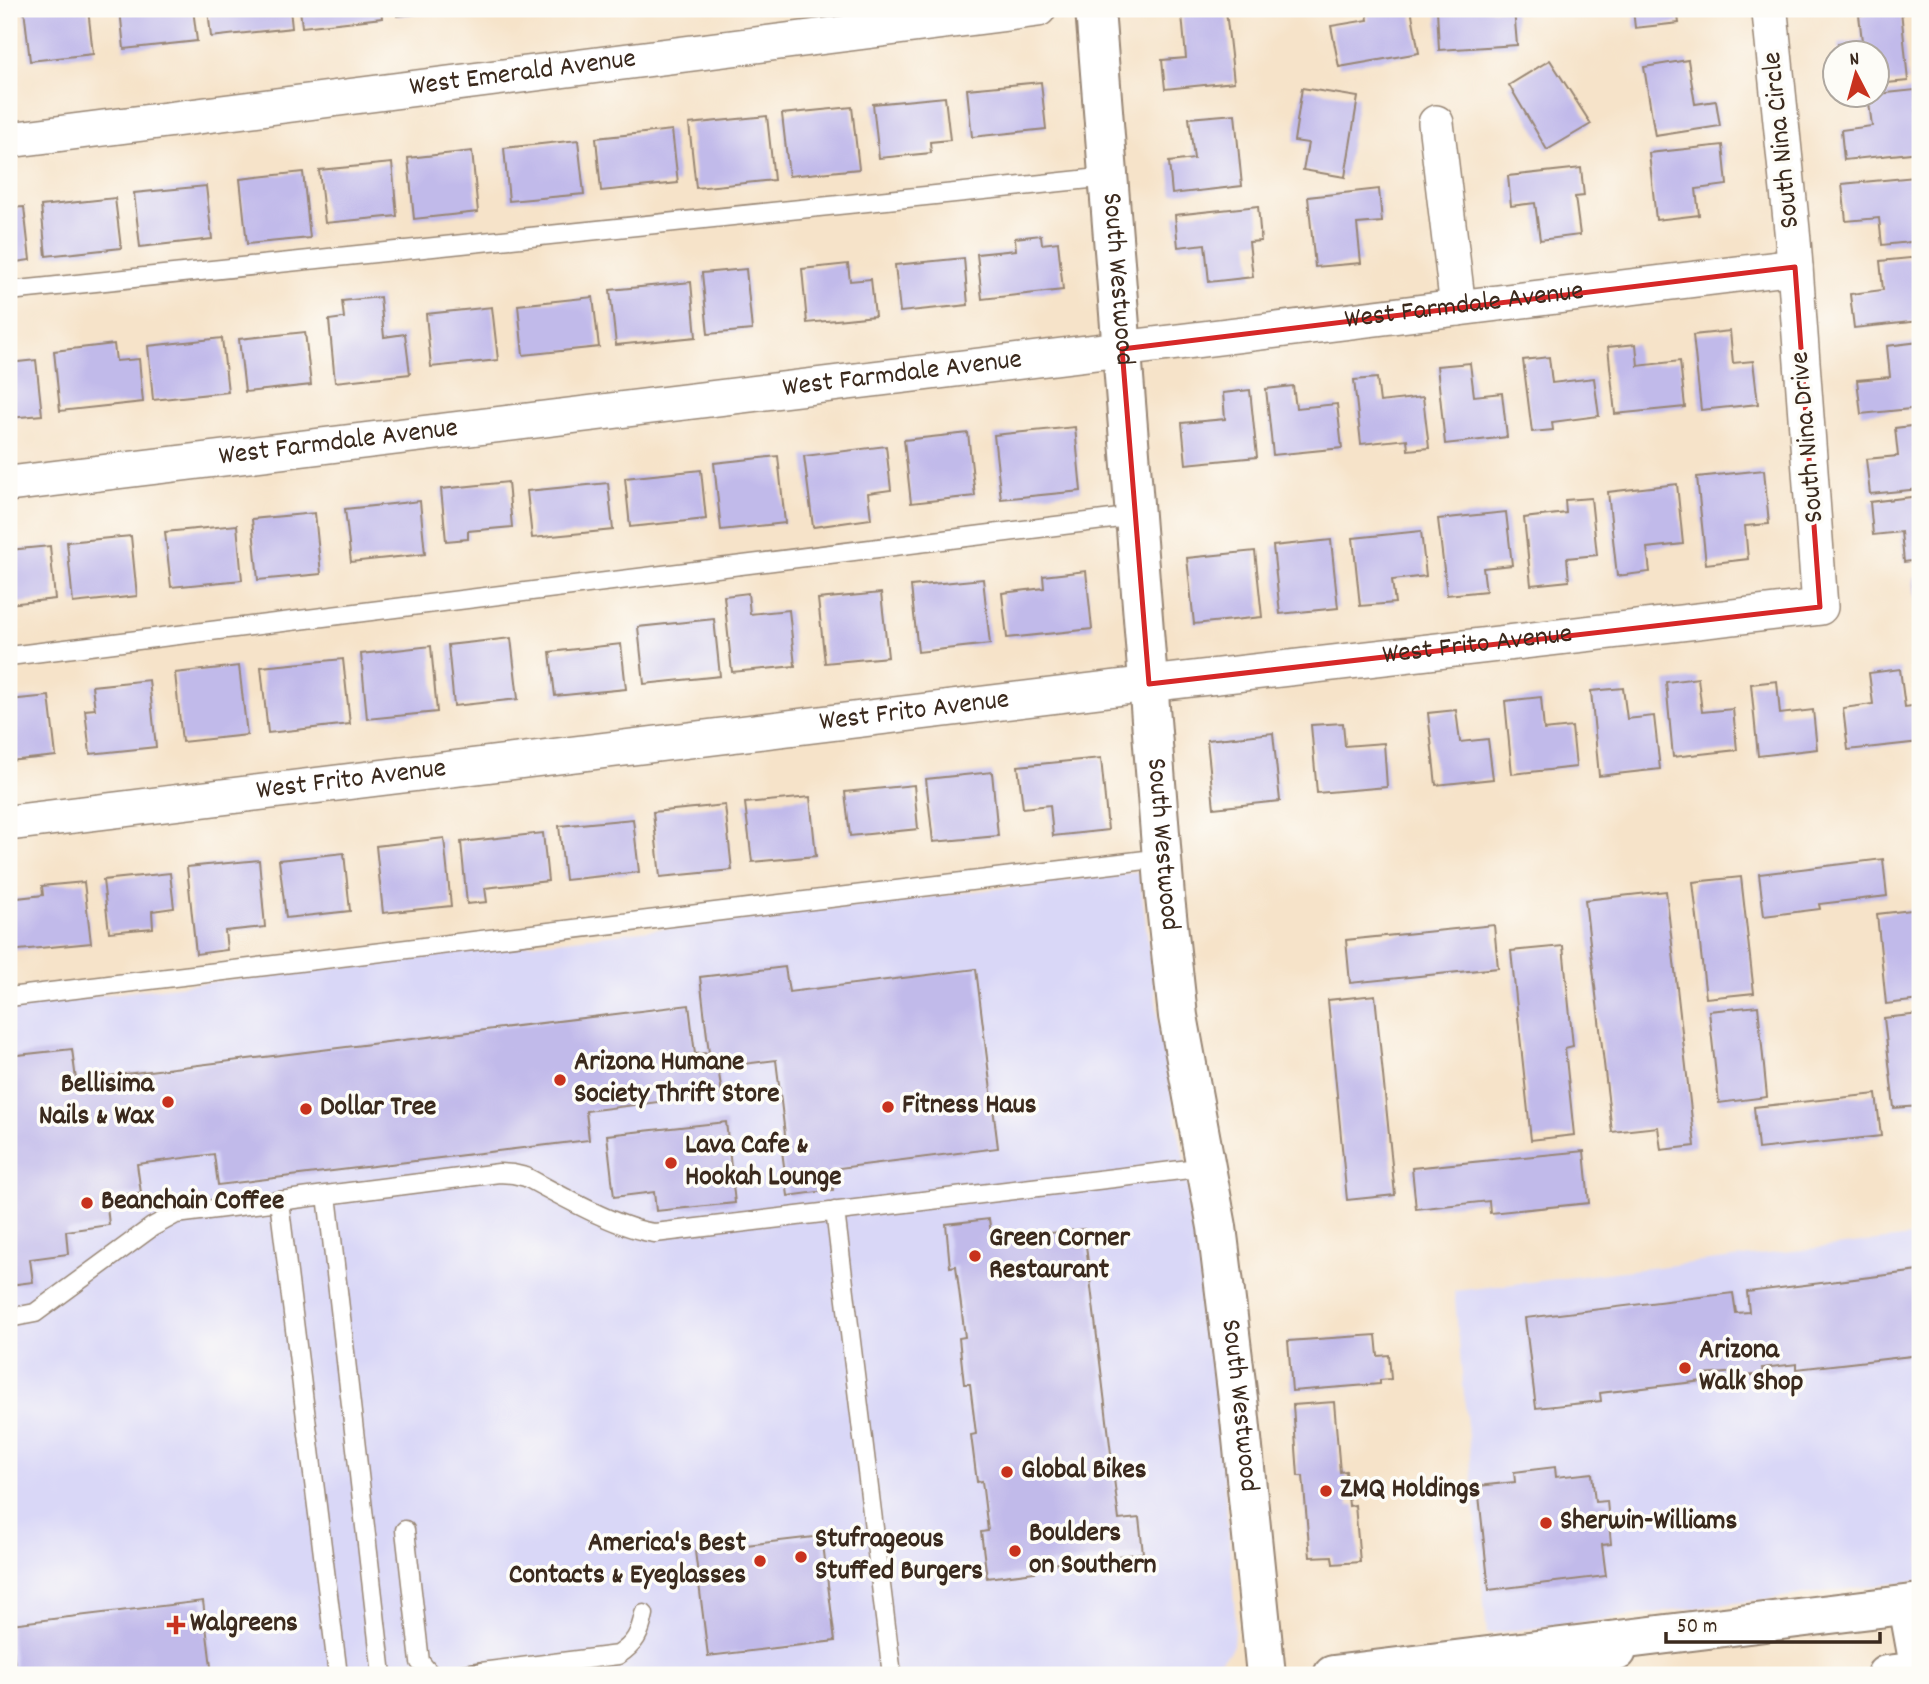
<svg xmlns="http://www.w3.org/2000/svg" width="1929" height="1684" font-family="Dekko,sans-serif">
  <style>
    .built { fill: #d9d7f7 }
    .building { fill: #c1baea }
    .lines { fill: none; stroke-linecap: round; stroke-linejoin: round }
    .service-casing { stroke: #988674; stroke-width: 21 }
    .minor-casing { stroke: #988674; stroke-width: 38 }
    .tertiary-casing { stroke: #988674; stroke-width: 42 }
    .secondary-casing { stroke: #988674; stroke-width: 42 }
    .service { stroke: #fff; stroke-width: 18 }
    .minor { stroke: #fff; stroke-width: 35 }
    .tertiary { stroke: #fff; stroke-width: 38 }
    .secondary { stroke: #fff; stroke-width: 38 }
    .marked { fill: none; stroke: #d62828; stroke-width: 5; stroke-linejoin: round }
    .poi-dot { fill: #c8321e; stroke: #fdfcf7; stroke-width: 2.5 }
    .labels { text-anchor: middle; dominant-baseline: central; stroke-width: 7; stroke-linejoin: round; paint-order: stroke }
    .street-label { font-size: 28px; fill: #3b2a1e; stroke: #fdfcf7 }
    .poi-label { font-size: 28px; font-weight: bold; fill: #3b2a1e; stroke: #fdfcf7; text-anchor: start }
  </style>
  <rect width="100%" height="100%" fill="#fdfcf7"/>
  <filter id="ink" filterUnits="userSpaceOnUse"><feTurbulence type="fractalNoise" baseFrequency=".0143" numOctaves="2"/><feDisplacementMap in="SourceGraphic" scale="14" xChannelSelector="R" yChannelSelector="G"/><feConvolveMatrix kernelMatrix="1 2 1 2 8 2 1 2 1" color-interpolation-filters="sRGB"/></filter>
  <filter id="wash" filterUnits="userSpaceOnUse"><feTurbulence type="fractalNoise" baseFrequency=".00686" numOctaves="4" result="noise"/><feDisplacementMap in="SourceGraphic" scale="28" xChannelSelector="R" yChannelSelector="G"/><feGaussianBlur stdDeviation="1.57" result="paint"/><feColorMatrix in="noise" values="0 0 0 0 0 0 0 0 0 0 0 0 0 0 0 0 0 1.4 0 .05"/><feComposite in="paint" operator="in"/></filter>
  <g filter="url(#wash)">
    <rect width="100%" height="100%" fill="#f6e3c9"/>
    <!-- built -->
    <path class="built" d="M1139,872L1159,1023L1210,1302L1235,1615L1233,1645L1229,1653L1216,1663L1120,1675H9V1006Z
      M1920,1236V1580L1487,1634L1454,1291Z"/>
    <g id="blocks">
      <!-- building -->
      <path class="building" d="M24,9H88L93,54L30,61Z
        M120,9H193L197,41L124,49Z
        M208,9H290L292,28L211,37Z
        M300,9H381L382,18L302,27Z
        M397,9H447V11L397,16Z
        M1366,9H1411L1419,53L1339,67L1331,26L1368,20Z
        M1437,9H1514L1517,45L1439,50Z
        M1633,9H1677L1679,23L1635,28Z
        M1901,10L1908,81L1876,84V52H1839L1838,44L1862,41L1859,15Z
        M1226,11L1234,82L1165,89L1162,60L1186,58L1182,15Z
        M9,29H11L14,61L9,62Z
        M1550,60L1591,124L1547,150L1509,85Z
        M1688,60L1695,104L1716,101L1720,126L1655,136L1644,67Z
        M1041,82L1046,129L972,137L967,89Z
        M1302,88L1358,97L1345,177L1303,170L1308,143L1294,141Z
        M1915,90L1920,152L1844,160L1841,130L1872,126L1868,95Z
        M945,97L950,140L930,142L931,153L879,158L873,104Z
        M852,107L859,169L789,176L782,114Z
        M1235,114L1242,186L1172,194L1169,162L1194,159L1189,118Z
        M767,116L774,180L696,188L689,124Z
        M672,130L678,183L601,191L596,138Z
        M578,140L584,194L509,201L504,148Z
        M1723,145L1727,185L1696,189L1699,215L1656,220L1649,153Z
        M472,151L478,212L414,219L408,158Z
        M392,163L397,216L325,223L319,170Z
        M1581,168L1584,196L1575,197L1580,235L1540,240L1535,203L1511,206L1508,176Z
        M303,172L310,238L247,244L240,179Z
        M1915,177L1920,241L1882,245L1879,218L1846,221L1842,184Z
        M206,186L212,239L140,247L134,193Z
        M1379,189L1382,222L1357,224L1361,263L1315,267L1308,197Z
        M115,198L121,248L46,256L41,206Z
        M1258,206L1261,241L1249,242L1253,277L1209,282L1205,244L1178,247L1175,215Z
        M24,207L30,260L9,263V208Z
        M1041,235L1042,244L1058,242L1063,290L982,299L977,254L1016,250L1015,238Z
        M1920,257V321L1854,328L1850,294L1883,290L1880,261Z
        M964,258L968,305L900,312L895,265Z
        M848,264L850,281L871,279L875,316L807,323L802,269Z
        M746,269L752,330L708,334L702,273Z
        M691,282L696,337L616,345L610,290Z
        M380,297L384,337L405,334L410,374L335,382L329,320L344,318L342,301Z
        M593,297L599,347L523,355L518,305Z
        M492,307L498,360L431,367L426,314Z
        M1730,331L1733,363L1753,361L1758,404L1701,410L1693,335Z
        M305,332L311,385L245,392L239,339Z
        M222,338L228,392L153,400L148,346Z
        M1920,342V408L1861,414L1857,380L1890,377L1887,346Z
        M114,344L116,361L139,359L143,402L60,411L54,351Z
        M1636,344L1638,366L1680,361L1685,407L1615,414L1608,347Z
        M1549,357L1552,383L1594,378L1599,416L1552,422L1553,430L1532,432L1523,360Z
        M36,360L42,415L9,418V363Z
        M1470,363L1474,396L1502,393L1507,437L1445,444L1437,366Z
        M1377,378L1380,402L1423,397L1429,448L1408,450L1407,439L1361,444L1354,380Z
        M1293,386L1296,408L1337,404L1342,448L1273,455L1266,389Z
        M1250,390L1257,457L1186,464L1182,423L1225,419L1223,393Z
        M1920,425V489L1870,494L1866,459L1898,456L1895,428Z
        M1075,427L1081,491L1001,499L994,435Z
        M968,433L975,496L911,503L904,440Z
        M886,446L891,490L868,493L871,519L813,527L804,456Z
        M778,456L785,523L721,530L714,463Z
        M701,470L706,519L630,527L625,478Z
        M1764,470L1769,524L1745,526L1748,559L1706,564L1697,477Z
        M508,482L512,527L468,531V539L446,541L441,489Z
        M608,483L613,530L532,538L527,491Z
        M1677,484L1683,544L1647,548L1650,572L1617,576L1608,492Z
        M1920,496V560L1904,562L1901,532L1873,535L1870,502Z
        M1591,498L1597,555L1567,558L1569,581L1531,585L1524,518L1566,513L1565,500Z
        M420,501L425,554L351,562L345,509Z
        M1506,512L1512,565L1483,568L1486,591L1447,595L1438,519Z
        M315,513L321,574L258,580L252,519Z
        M237,525L242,580L171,587L165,532Z
        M1421,531L1426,576L1392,580L1395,603L1360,606L1353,538Z
        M131,536L137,596L73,603L67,542Z
        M1331,540L1338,608L1280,614L1273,546Z
        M50,546L55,599L9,604V550Z
        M1255,551L1262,617L1194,624L1187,558Z
        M1086,571L1092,629L1007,638L1002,593L1044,588L1043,576Z
        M1920,577V626H1918L1913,578Z
        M983,579L990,644L918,652L911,586Z
        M748,593L750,614L789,610L795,666L732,672L724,596Z
        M881,593L888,657L825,663L818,599Z
        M714,619L720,676L644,684L638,627Z
        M511,638L518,699L454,706L448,645Z
        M621,644L626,689L555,696L550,652Z
        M431,646L437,712L367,719L361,654Z
        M343,659L350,724L268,733L261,667Z
        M239,666L247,735L182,742L175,673Z
        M1900,669L1905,707L1920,705V742L1848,750L1843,708L1873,704L1869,673Z
        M1698,678L1702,712L1733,709L1737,750L1673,757L1666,682Z
        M149,680L156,747L90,754L85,710L95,709L92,686Z
        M1777,681L1780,714L1813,710L1817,749L1758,756L1751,684Z
        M1623,688L1627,719L1654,716L1660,769L1599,776L1591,691Z
        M49,696L56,756L9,761V700Z
        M1541,697L1544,730L1572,727L1576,767L1512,774L1505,701Z
        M1456,710L1460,742L1488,739L1493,779L1436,785L1428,713Z
        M1343,723L1345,746L1384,743L1387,787L1317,793L1311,725Z
        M1273,733L1280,801L1214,808L1207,740Z
        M1101,758L1108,830L1053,836L1050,805L1023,808L1018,766Z
        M992,772L998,836L933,842L926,779Z
        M914,785L918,829L850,836L845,792Z
        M810,797L816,856L752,862L745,803Z
        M725,805L732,870L660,877L653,812Z
        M633,819L639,872L565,880L559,826Z
        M543,833L548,881L485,888L487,902L467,904L461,842Z
        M444,838L451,906L383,913L376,846Z
        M344,853L350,911L286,918L279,860Z
        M1883,859L1887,896L1819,904L1820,909L1764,916L1759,874Z
        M259,860L265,927L225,931L227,950L196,954L187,867Z
        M170,873L174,908L152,911L153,928L109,932L103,880Z
        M1741,877L1754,993L1706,998L1693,882Z
        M84,882L91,943L9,951V899L43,895L42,886Z
        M1666,891L1695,1146L1661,1150L1658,1127L1612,1132L1585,900Z
        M1920,909V1000L1886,1004L1877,914Z
        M1494,925L1498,968L1350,983L1346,940Z
        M1563,946L1573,1046L1565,1048L1574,1135L1531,1140L1511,951Z
        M785,967L789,992L976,969L998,1148L831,1169L833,1190L788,1196L782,1151H787L776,1060L718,1067L722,1094L586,1111L589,1140L218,1185L214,1154L137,1164L141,1193L106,1197L109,1225L66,1231L68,1254L30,1259L33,1282L9,1285V1056L72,1049L76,1080L689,1005L695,1054L709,1053L700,977Z
        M1375,995L1395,1195L1347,1200L1328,1000Z
        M1758,1006L1767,1097L1719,1103L1709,1011Z
        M1920,1014V1106L1894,1108L1884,1018Z
        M1876,1094L1881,1136L1758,1149L1754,1107Z
        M726,1122L735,1203L656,1211L654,1192L614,1197L607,1135Z
        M1584,1151L1589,1203L1490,1213L1489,1201L1416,1209L1412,1168Z
        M989,1219L992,1240L1084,1229L1119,1520L1139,1518L1143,1553L1034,1566L1035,1572L987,1578L981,1532L988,1531L982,1481L977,1482L971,1435L976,1434L970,1384H964L959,1338L965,1337L956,1266L950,1267L946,1224Z
        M1920,1271V1355L1797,1369V1364L1762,1368L1763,1374L1737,1377L1736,1372L1703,1375V1381L1600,1393L1601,1401L1536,1408L1525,1318L1733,1293L1736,1313L1749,1312L1747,1292Z
        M1376,1335L1378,1356L1389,1355L1391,1379L1380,1380V1384L1292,1391L1288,1341Z
        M1334,1402L1340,1472L1346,1471L1349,1506L1355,1505L1360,1562L1333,1564L1332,1556L1310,1557L1303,1476H1298L1293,1405Z
        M1555,1467L1556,1477L1592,1473L1595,1502L1607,1501L1611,1544L1602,1545L1606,1576L1489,1590L1478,1486L1515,1482L1514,1472Z
        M822,1536L835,1641L708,1656L695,1551Z
        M203,1601L212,1675H16L10,1624Z
        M480,1662L481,1675H454L453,1666Z"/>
    </g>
  </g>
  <g filter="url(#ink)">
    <use href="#blocks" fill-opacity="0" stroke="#988674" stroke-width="2"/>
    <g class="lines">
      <defs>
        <path id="service" d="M9,291L1109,177
          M9,656L1136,516
          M9,997L1162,858
          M327,1195L382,1675
          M279,1201L338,1675
          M835,1211L892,1675
          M9,1318L35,1313L152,1227L176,1214L499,1173L513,1174L526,1177C560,1195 618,1229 655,1233L1206,1167
          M405,1530L420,1662L431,1675
          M481,1672L618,1655C635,1644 640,1634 644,1614
          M452,1675H453"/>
        <g id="minor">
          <path d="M1436,123L1458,308"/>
          <path id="s1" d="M9,140L1038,9"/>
          <path id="s2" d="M9,484L1795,267"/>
          <path id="s3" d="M9,823L1149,684L1820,607L1793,240L1770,13"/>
        </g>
        <g id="tertiary">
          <path id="s4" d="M1095,9L1165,897L1178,1016L1217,1227L1238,1399L1266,1675"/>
        </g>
        <path id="secondary" d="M1908,1605L1920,1671
          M1333,1675L1920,1603
          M1565,1675L1617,1651
          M1886,1675L1920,1671"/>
      </defs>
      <!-- service casing -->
      <use href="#service" class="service-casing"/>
      <!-- minor casing -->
      <use href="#minor" class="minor-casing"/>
      <!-- tertiary casing -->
      <use href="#tertiary" class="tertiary-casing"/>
      <!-- secondary casing -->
      <use href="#secondary" class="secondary-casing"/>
      <!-- service -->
      <use href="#service" class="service"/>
      <!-- minor -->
      <use href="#minor" class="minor"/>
      <!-- tertiary -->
      <use href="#tertiary" class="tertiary"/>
      <!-- secondary -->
      <use href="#secondary" class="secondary"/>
    </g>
  </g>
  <!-- marked area -->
  <path class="marked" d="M1795,267L1820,607L1149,684L1122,349Z"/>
  <!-- markers -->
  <g class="poi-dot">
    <circle cx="560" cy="1080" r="7"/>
    <circle cx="168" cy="1102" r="7"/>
    <circle cx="888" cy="1107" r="7"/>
    <circle cx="306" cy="1109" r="7"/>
    <circle cx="671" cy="1163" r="7"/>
    <circle cx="87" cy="1203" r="7"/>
    <circle cx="975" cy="1256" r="7"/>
    <circle cx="1685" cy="1368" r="7"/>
    <circle cx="1007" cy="1472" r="7"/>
    <circle cx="1326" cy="1491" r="7"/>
    <circle cx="1546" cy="1523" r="7"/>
    <circle cx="1015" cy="1551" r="7"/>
    <circle cx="801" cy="1557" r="7"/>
    <circle cx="760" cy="1561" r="7"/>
    <path d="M172.5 1614.5h7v7h7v7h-7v7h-7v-7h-7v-7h7z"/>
  </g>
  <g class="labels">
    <!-- street labels -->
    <g class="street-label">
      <text stroke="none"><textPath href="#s1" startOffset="518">West Emerald Avenue</textPath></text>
      <text transform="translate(1783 140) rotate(-96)">South Nina Circle</text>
      <text stroke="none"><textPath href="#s4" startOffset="271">South Westwood</textPath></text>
      <text stroke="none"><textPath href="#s2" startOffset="1466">West Farmdale Avenue</textPath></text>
      <text stroke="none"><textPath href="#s2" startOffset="900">West Farmdale Avenue</textPath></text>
      <text transform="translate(1809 437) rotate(-95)">South Nina Drive</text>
      <text stroke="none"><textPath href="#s2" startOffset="332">West Farmdale Avenue</textPath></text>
      <text stroke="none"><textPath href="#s3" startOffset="1479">West Frito Avenue</textPath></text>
      <text stroke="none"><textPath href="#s3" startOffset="912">West Frito Avenue</textPath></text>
      <text stroke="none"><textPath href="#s3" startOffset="345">West Frito Avenue</textPath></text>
      <text stroke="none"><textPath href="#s4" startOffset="838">South Westwood</textPath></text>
      <text stroke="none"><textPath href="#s4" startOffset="1405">South Westwood</textPath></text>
    </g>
    <!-- poi labels -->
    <g class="poi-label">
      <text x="574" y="1064">Arizona Humane<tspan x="574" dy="32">Society Thrift Store</tspan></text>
      <text x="154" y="1086" text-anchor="end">Bellisima<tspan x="154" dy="32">Nails &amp; Wax</tspan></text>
      <text x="902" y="1107">Fitness Haus</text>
      <text x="320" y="1109">Dollar Tree</text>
      <text x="685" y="1147">Lava Cafe &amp;<tspan x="685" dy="32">Hookah Lounge</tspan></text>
      <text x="101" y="1203">Beanchain Coffee</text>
      <text x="989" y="1240">Green Corner<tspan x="989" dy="32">Restaurant</tspan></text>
      <text x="1699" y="1352">Arizona<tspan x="1699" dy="32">Walk Shop</tspan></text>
      <text x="1021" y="1472">Global Bikes</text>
      <text x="1340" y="1491">ZMQ Holdings</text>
      <text x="1560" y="1523">Sherwin-Williams</text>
      <text x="1029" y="1535">Boulders<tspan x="1029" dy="32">on Southern</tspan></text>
      <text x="815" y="1541">Stufrageous<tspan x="815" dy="32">Stuffed Burgers</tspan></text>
      <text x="746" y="1545" text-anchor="end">America's Best<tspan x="746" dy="32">Contacts &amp; Eyeglasses</tspan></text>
      <text x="190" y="1625">Walgreens</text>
    </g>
  </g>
  <!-- margin -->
  <rect width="1929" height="1684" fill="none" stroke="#fdfcf7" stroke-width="35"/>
  <!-- north arrow -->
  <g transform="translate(1856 74) rotate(354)"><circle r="33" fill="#fdfcf7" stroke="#afa8a0" stroke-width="2"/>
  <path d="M0-5L12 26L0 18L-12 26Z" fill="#c8321e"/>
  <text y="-10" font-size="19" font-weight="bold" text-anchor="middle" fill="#3b2a1e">N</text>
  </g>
  <!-- scale -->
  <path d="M1666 1632v10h214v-10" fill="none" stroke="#3b2a1e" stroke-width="3.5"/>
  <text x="1677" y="1632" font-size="21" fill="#3b2a1e" stroke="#fdfcf7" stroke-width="5" paint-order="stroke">50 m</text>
</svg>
